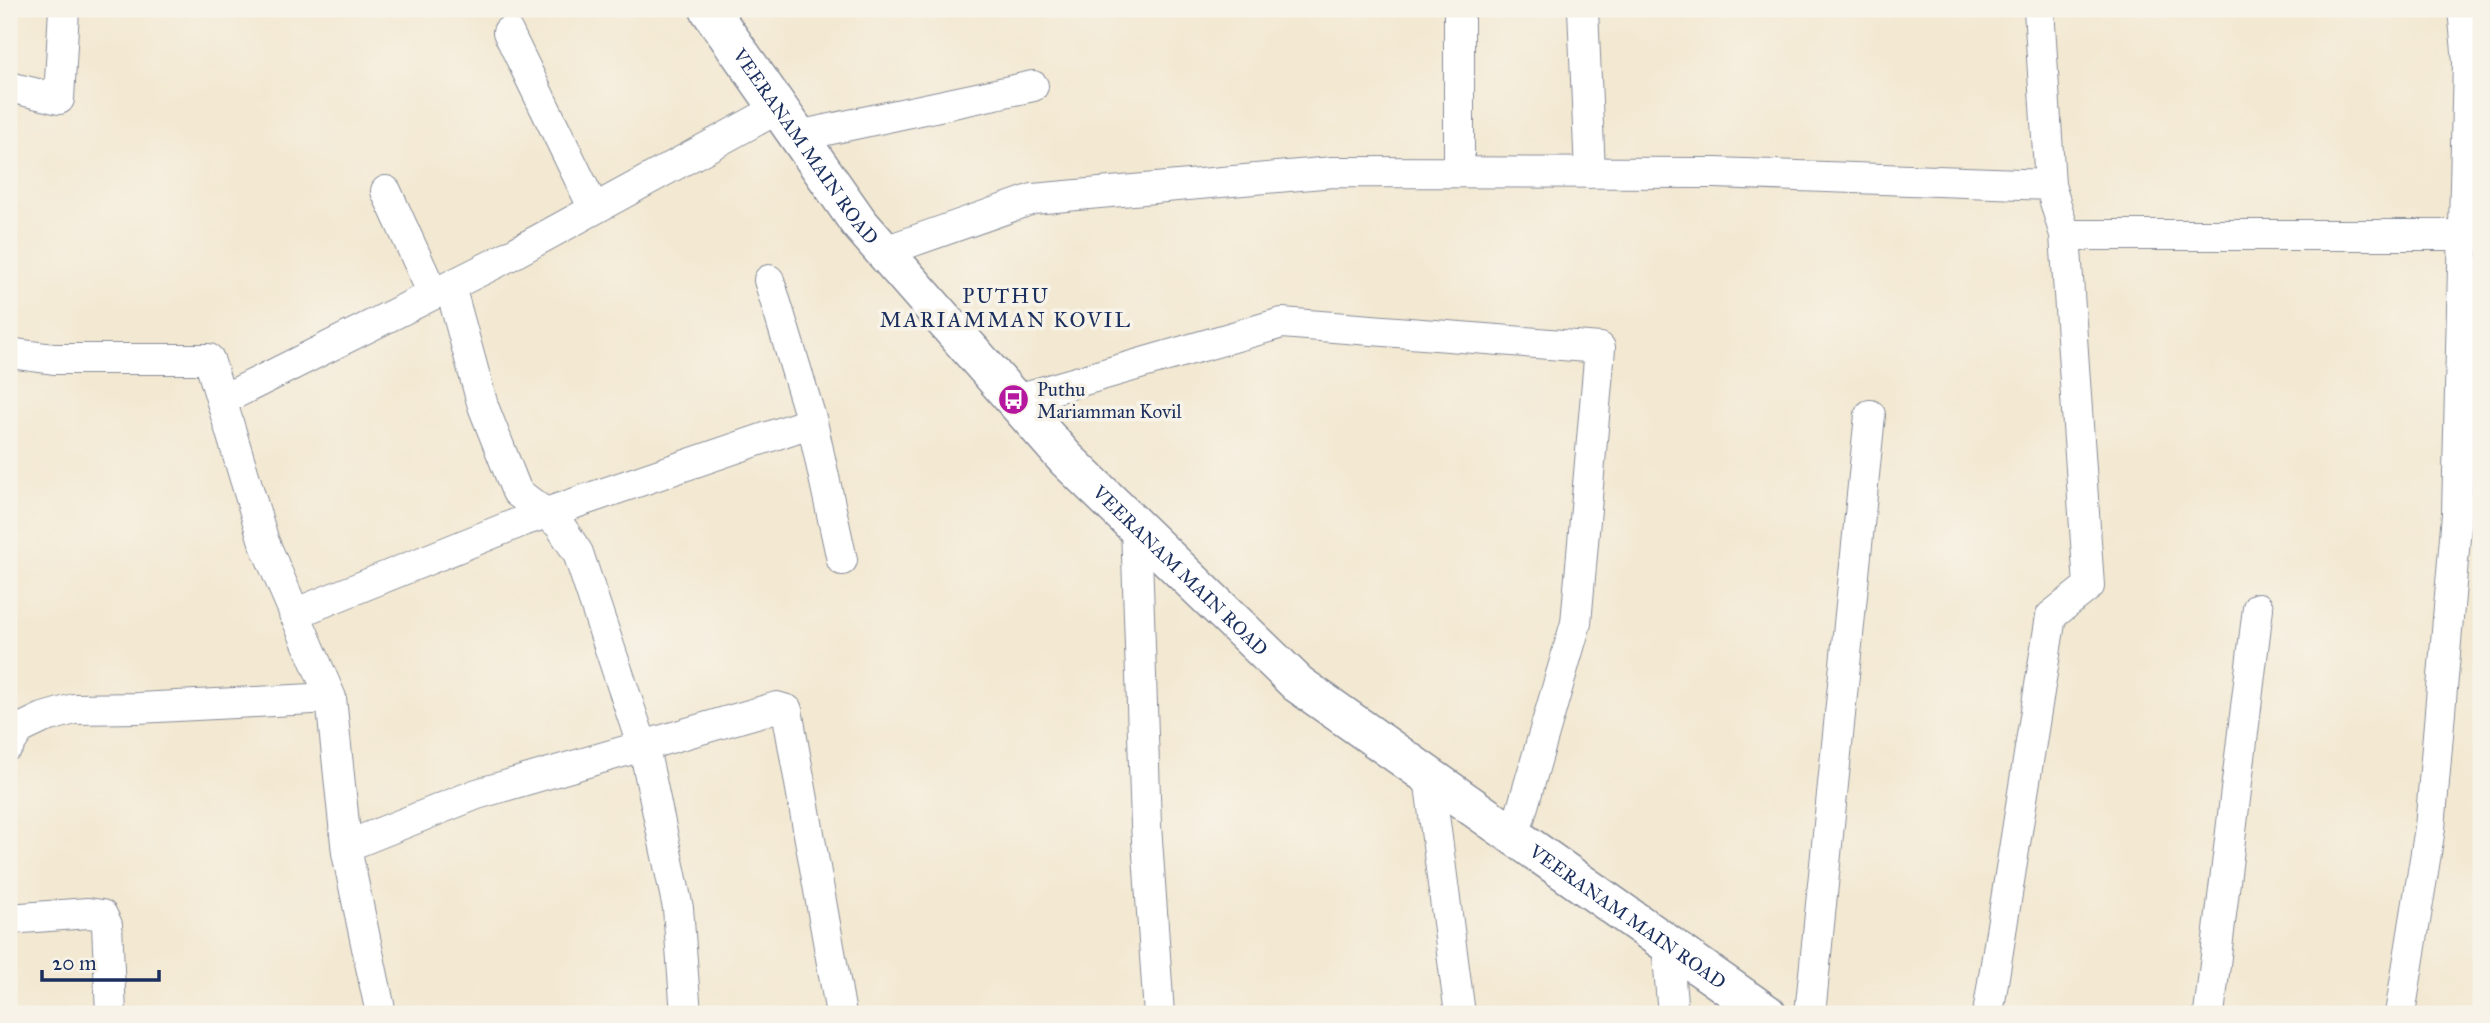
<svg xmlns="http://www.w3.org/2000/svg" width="2490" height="1023" font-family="'IM FELL Great Primer',serif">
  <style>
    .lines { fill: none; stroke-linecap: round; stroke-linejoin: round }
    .minor-casing { stroke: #878c98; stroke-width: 32 }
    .secondary-casing { stroke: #878c98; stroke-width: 41 }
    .minor { stroke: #fff; stroke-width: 30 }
    .secondary { stroke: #fff; stroke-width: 38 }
    .labels { text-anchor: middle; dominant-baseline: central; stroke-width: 7; stroke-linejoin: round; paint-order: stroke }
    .street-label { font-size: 19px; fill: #1b2f5e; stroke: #f7f3e8 }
    .poi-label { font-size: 19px; fill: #1b2f5e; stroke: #f7f3e8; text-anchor: start }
    .neighbourhood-label { font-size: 21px; letter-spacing: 2px; fill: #1b2f5e; stroke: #f7f3e8 }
  </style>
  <rect width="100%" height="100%" fill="#f7f3e8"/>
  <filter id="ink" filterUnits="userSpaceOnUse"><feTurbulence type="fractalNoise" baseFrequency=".0143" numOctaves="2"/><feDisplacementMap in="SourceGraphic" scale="14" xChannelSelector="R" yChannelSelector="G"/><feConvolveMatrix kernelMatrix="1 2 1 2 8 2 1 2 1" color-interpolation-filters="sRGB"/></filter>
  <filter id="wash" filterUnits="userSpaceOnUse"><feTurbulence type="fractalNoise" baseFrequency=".00686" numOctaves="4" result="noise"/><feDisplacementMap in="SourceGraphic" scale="28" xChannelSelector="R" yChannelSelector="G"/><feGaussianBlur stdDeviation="1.57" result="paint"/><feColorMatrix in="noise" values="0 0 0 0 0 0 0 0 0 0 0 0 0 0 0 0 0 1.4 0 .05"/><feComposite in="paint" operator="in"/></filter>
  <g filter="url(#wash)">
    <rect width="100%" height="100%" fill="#f3e8d1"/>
  </g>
  <g filter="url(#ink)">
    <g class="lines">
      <defs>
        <path id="minor" d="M1459,9V172
          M1583,9L1590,173
          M2039,9L2050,185
          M508,32L594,209
          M9,87L59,99L64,9
          M798,136L1033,86
          M386,191L433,294
          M885,251L1033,199L1333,172L1715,173L2050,185L2065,235
          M769,280L812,422L842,560
          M450,286L483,406L517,492L559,524L578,553L646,757L678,908L686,1014
          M9,353L54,359H209L264,542L331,698L347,853L381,1014
          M222,400L496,263L779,108
          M1014,400L1282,323L1600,348L1576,623L1514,837
          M1136,526L1146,825L1159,1014
          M294,614L523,521L812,422
          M9,745L20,729L43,718L74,709L138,708L331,698
          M1429,777L1460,1014
          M347,846L477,794L777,707L787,710L841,1014
          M9,919L88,913L102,915L107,925L111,1014
          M1667,945L1673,1014
          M1810,1014L1870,415
          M1988,1014L2051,616L2089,586L2065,235H2481
          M2209,1014L2258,608
          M2400,1014L2430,828L2457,514L2468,62L2463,9"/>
        <g id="secondary">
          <path id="s1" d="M709,9L859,223L1066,459L1298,684L1767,1014"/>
        </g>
      </defs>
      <!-- minor casing -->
      <use href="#minor" class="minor-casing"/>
      <!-- secondary casing -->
      <use href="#secondary" class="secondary-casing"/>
      <!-- minor -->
      <use href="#minor" class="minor"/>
      <!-- secondary -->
      <use href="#secondary" class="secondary"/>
    </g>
  </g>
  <!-- icons -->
  <defs>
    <symbol id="bus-disc" viewBox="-11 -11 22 22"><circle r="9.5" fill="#b5179e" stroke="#f7f3e8"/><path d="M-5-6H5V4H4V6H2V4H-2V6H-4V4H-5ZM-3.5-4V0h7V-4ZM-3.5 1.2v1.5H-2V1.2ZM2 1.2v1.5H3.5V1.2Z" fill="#fff"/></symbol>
  </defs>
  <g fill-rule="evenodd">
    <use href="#bus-disc" x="996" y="382" width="35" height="35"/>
  </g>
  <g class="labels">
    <!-- street labels -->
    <g class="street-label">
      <text stroke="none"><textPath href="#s1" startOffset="168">VEERANAM MAIN ROAD</textPath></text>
      <text stroke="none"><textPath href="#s1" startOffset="735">VEERANAM MAIN ROAD</textPath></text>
      <text stroke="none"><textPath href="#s1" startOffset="1302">VEERANAM MAIN ROAD</textPath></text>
    </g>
    <!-- poi labels -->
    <g class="poi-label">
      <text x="1037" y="389">Puthu<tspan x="1037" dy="22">Mariamman Kovil</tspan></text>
    </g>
    <!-- neighbourhood labels -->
    <g class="neighbourhood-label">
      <text x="1006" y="296">PUTHU<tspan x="1006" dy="24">MARIAMMAN KOVIL</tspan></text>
    </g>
  </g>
  <!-- margin -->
  <rect width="2490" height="1023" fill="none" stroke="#f7f3e8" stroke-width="35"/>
  <!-- scale -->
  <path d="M42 970v10h117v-10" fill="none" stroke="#1b2f5e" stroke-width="3.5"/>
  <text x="52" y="970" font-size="21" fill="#1b2f5e" stroke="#f7f3e8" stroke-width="5" paint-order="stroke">20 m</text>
</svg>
